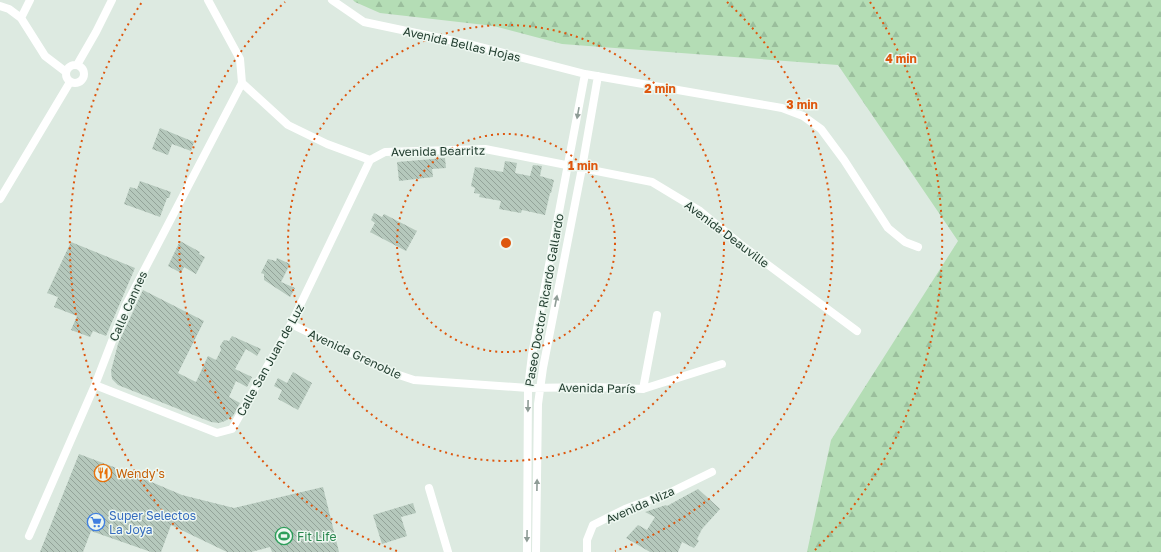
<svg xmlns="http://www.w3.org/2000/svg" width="1161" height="552" font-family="'Golos Text',sans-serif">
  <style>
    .forest { fill: url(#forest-firs) }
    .building { fill: url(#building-back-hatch) }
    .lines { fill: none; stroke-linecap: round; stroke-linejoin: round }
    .street { stroke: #fff; stroke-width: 8 }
    .oneway { fill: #8e9c96 }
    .ring { fill: none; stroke: #de570e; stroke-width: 2; stroke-dasharray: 2 4 }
    .labels { text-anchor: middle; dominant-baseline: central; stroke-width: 3; stroke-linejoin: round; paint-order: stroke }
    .street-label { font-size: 12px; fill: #1e3a2c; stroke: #edf7f0 }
    .food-label { font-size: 12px; fill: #c56008; stroke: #edf7f0; text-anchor: start }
    .shop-label { font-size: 12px; fill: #366cbe; stroke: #edf7f0; text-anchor: start }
    .leisure-label { font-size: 12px; fill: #27864d; stroke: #edf7f0; text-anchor: start }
    .centre { fill: #de570e; stroke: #edf7f0; stroke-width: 2 }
    .ring-label { font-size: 12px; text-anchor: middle; font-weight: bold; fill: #de570e; stroke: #edf7f0; stroke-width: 3; stroke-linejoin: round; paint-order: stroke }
  </style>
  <defs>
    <pattern id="forest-firs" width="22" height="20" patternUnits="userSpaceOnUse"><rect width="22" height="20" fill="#b4ddb5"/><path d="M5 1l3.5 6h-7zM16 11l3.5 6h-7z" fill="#9abe9c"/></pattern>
    <pattern id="building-back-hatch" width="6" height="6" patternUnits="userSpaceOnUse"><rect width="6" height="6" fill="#b5c8bc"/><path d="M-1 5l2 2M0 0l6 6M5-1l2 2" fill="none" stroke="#93a399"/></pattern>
  </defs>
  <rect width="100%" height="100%" fill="#ddeae1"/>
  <!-- forest -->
  <path class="forest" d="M353,0H1161V552H807L831,440L958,241L838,65L562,44L494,26L380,13L355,2Z"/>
  <!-- building -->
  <path class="building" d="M160,128L194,142L191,151L172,144L168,155L152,149Z
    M445,158L446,168L432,169L433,177L399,181L397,162Z
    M505,161L517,163L515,173L530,176L533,165L542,166L540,176L554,180L551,193H550L545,215L522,210L521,213L499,209L501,201L479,197L480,194L474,193L475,188L471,186L475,167L503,172Z
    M140,181L171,192L169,198H167L160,217L124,204L130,187L137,189Z
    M374,213L382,217L384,214L417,231L406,251L370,232L375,223L371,220Z
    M180,241L200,252L199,254L205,257L196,274L184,267L181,273L168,266Z
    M71,242L135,268L106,336L93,331L90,337L71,330L77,316L54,307L58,297L47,293Z
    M277,258L290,264L281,282L295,288L290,297L264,280V274L261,273L268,259L276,261Z
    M143,290L204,321L178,373L196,382L208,356L216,360L221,350L220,346L224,340L229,341L232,336L261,349L257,356L246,349L235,369L252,377L247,387L236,381L229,397L240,403L233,416L225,421L219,423L211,422L118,385L112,379L111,371L118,344Z
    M293,372L312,383L298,410L278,399L282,390L274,386L278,378L287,383Z
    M79,454L135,475L182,495L234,508L323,487L339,552H272L270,547L251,552H227L171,525L161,552H151L91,531L83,552H40Z
    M698,489L720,509L702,529L697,539L699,541L694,548L682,542L678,552H650L626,538L638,525L647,530L655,517L645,512L666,505L667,506Z
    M413,503L416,513L401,517L407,536L382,544L373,515Z"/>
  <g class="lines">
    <!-- street -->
    <path class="street" d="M30,0L21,18L45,56L66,72
      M208,0L240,59L242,83L288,125L327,144L370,160L385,152L485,149L652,182L700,211L744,247L857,331
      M332,0L364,22L473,45L585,74L782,108L803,116L821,129L844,160L888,228L905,242L918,247
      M0,6L9,9L21,18
      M77,65L96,32L112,0
      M66 74a9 9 0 1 1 18 0a9 9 0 1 1-18 0Z
      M0,199L70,82
      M291,324L390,372L414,380L528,388L594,387L643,389L722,364
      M95,385L217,433L232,429L291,324L370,160
      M643,389L657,315
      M429,488L448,552
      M29,536L95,385L126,305L242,83
      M527,552L528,388L532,355L585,74
      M536,552L538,404L543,368L582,168L598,76
      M587,552V540L593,525L625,509L671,492L712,472"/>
  </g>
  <!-- one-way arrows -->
  <defs><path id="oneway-solid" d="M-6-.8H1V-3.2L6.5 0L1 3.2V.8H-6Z"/></defs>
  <g class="oneway">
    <use href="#oneway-solid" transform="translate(578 113) rotate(100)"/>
    <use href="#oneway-solid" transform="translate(556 301) rotate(-79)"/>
    <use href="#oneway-solid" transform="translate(528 406) rotate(91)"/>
    <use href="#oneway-solid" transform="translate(537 485) rotate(-89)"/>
    <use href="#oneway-solid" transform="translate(527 536) rotate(91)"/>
  </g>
  <!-- distance rings -->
  <g class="ring">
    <circle cx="506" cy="243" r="109"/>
    <circle cx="506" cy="243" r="218"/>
    <path d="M397 551A327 327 0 0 1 285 2M727 2A327 327 0 0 1 615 551"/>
    <path d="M198 551A436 436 0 0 1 142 2M870 2A436 436 0 0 1 814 551"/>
  </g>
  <!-- icons -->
  <defs>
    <symbol id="restaurant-ring" viewBox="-11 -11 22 22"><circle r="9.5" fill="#edf7f0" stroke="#e8710a" stroke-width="1.5"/><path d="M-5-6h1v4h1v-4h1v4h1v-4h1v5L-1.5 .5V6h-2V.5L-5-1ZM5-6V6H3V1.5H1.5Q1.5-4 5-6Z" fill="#e8710a"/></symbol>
    <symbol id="supermarket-ring" viewBox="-11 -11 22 22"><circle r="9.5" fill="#edf7f0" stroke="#3f7fe0" stroke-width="1.5"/><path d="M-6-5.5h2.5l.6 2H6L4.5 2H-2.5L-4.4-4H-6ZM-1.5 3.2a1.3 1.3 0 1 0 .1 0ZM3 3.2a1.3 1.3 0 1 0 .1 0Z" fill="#3f7fe0"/></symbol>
    <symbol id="stadium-ring" viewBox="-11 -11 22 22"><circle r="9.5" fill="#edf7f0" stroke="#2e9e5b" stroke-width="1.5"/><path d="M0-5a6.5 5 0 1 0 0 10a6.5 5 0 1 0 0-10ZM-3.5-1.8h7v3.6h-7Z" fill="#2e9e5b"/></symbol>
  </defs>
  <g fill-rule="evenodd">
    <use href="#restaurant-ring" x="93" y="463" width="20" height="20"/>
    <use href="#supermarket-ring" x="86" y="512" width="20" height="20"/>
    <use href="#stadium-ring" x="274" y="526" width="20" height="20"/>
  </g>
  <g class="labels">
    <!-- street labels -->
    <g class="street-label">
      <text transform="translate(462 44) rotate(13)">Avenida Bellas Hojas</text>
      <text transform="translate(438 151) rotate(-1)">Avenida Bearritz</text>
      <text transform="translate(727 234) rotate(37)">Avenida Deauville</text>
      <text transform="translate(544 300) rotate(-80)">Paseo Doctor Ricardo Gallardo</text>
      <text transform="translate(128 306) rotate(-66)">Calle Cannes</text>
      <text transform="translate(355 354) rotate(25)">Avenida Grenoble</text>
      <text transform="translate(270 360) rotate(-61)">Calle San Juan de Luz</text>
      <text transform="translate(597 388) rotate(1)">Avenida París</text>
      <text transform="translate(640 505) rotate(-24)">Avenida Niza</text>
    </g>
    <!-- food labels -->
    <g class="food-label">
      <text x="116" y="473">Wendy's</text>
    </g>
    <!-- shop labels -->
    <g class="shop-label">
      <text x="109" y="515">Super Selectos<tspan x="109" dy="14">La Joya</tspan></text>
    </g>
    <!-- leisure labels -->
    <g class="leisure-label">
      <text x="297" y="536">Fit Life</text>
    </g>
  </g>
  <circle cx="506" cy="243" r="6" class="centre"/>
  <g class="ring-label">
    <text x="901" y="63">4 min</text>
    <text x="660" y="93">2 min</text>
    <text x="802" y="109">3 min</text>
    <text x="583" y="170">1 min</text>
  </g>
</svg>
